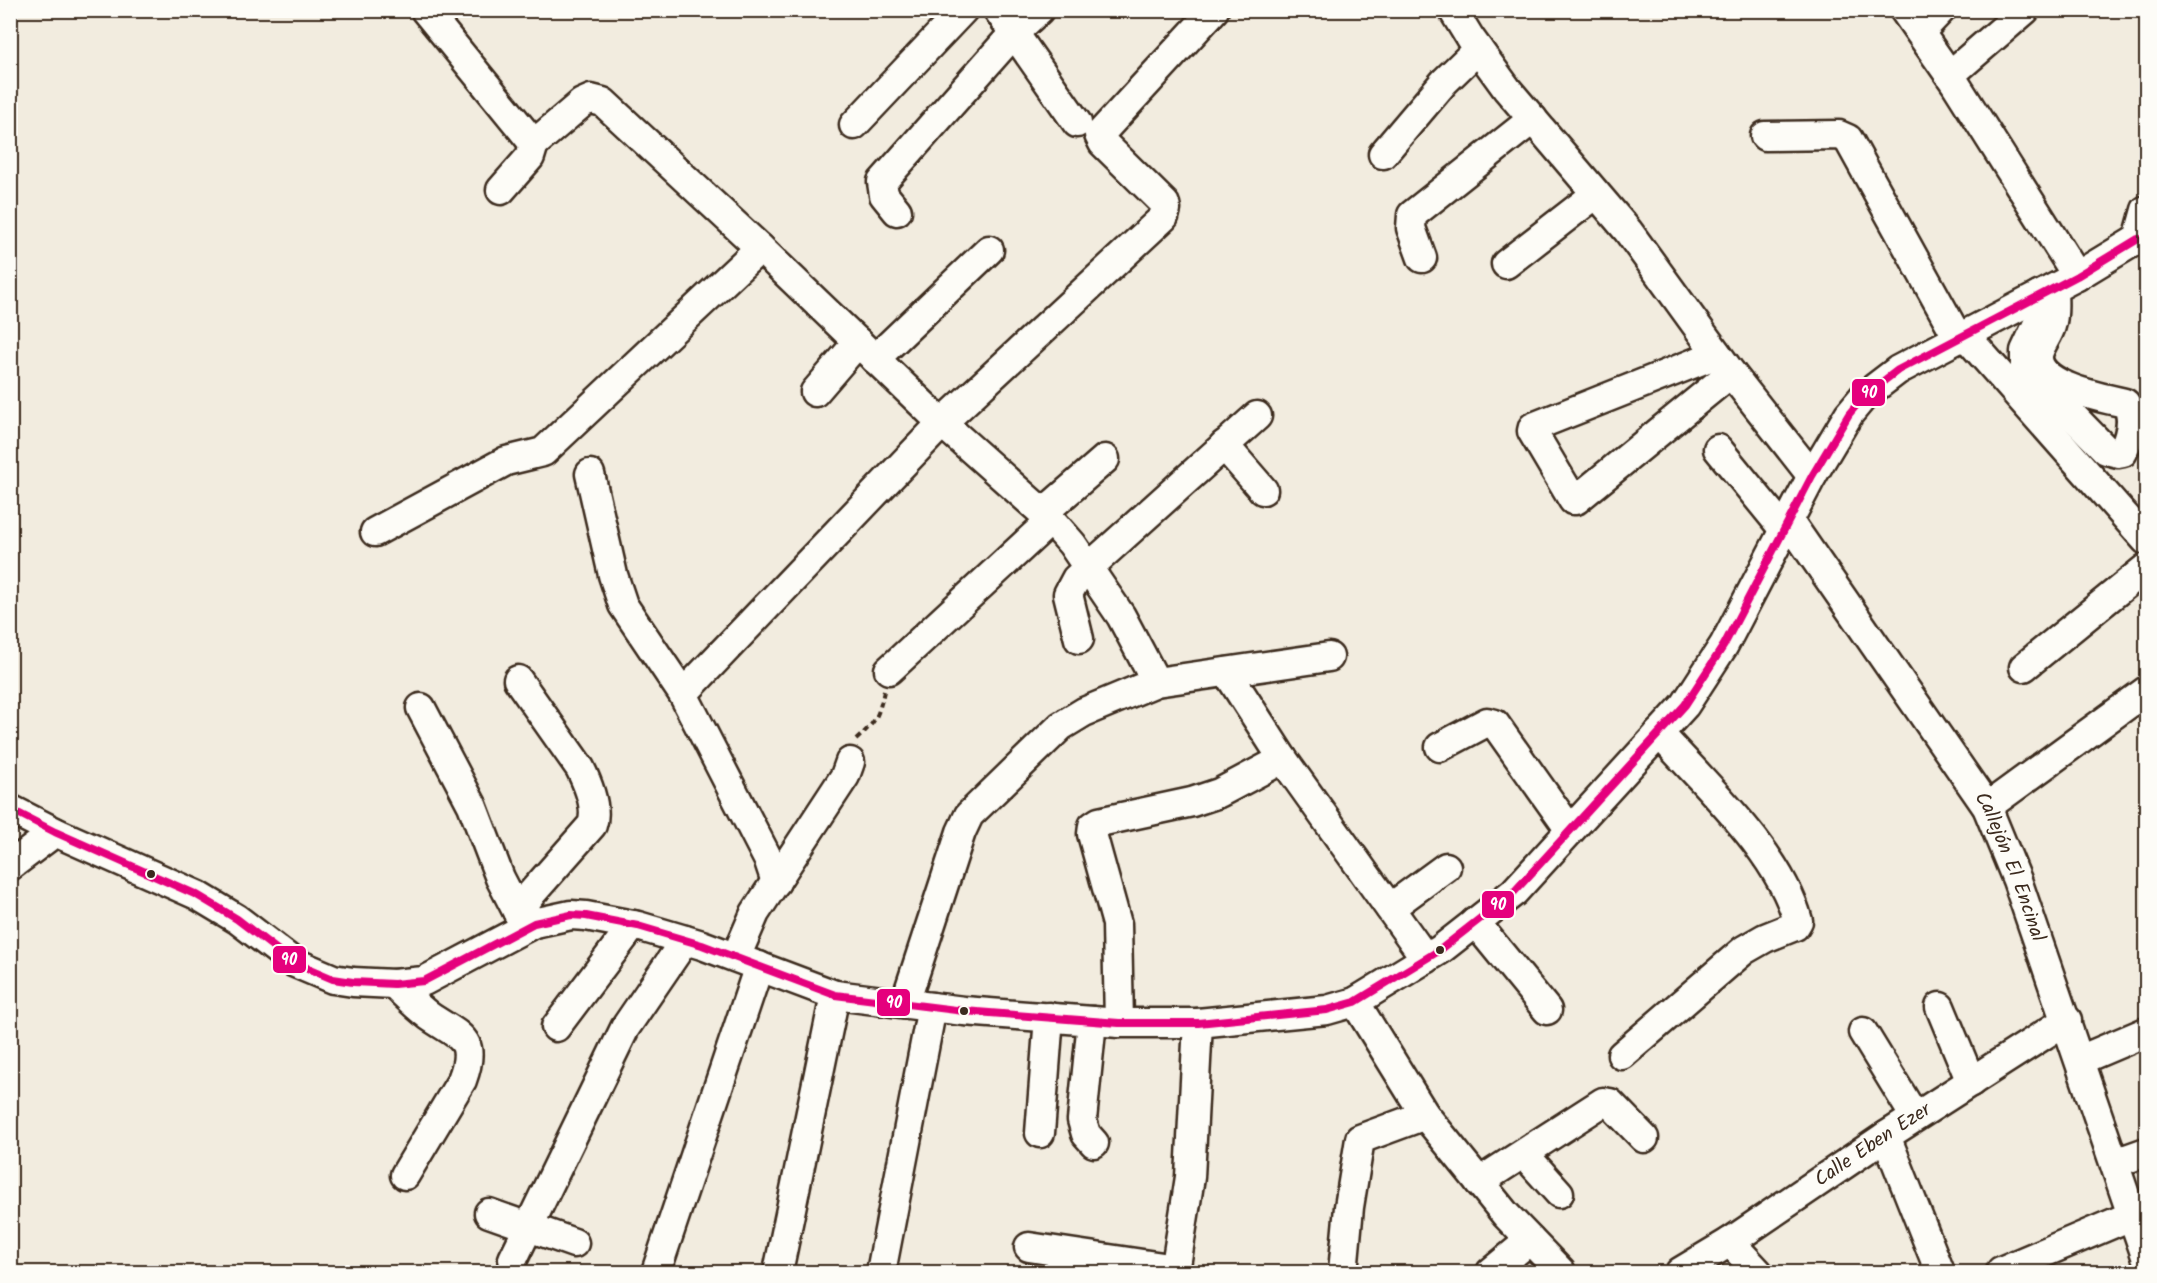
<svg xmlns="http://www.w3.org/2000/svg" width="2157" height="1283" font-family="Kalam,sans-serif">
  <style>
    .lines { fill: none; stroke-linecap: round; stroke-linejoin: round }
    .minor-casing { stroke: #3b2a1e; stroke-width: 33 }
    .path { stroke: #3b2a1e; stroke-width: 4; stroke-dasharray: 6 4.5; stroke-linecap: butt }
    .minor { stroke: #fdfcf7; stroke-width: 28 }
    .bus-1-casing { stroke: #fdfcf7; stroke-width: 12 }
    .bus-1 { stroke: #e5007d; stroke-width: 8 }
    .bus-dot { fill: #3b2a1e; stroke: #fdfcf7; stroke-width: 2 }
    .labels { text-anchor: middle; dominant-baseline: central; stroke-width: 5; stroke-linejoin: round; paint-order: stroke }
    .street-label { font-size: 20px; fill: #3b2a1e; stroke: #fdfcf7 }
    .line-badge { stroke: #fdfcf7; stroke-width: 2 }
    .badge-label { font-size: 16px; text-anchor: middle; font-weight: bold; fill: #fff }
  </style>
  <rect width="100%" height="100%" fill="#f2ecdf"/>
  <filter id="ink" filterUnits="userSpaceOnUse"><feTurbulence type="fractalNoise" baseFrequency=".0167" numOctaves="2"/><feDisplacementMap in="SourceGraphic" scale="12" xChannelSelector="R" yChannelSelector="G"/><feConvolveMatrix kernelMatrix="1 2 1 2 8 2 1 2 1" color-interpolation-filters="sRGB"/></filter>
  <g filter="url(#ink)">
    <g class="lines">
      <defs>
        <g id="minor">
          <path d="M425,10L534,144"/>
          <path d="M998,10L1077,123"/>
          <path d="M1453,10L1470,38L1507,89L1628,231L1731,373L1812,476"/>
          <path d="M1904,10L1955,83L2077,276"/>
          <path d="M1920,32L1941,10"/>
          <path d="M1950,75L2025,10"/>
          <path d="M854,125L963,10"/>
          <path d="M1765,136L1839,135L1848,139L1958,338"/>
          <path d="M1383,154L1444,82L1478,49"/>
          <path d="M501,190L530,157L534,144L582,103L591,99L603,102L760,248L942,423L1051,520L1072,544L1121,616L1156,682"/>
          <path d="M897,211L884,195L882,182L1014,33L1039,10"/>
          <path d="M2138,239L2146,210"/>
          <path d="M1422,258L1411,228L1412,215L1533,119"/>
          <path d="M1506,264L1596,194"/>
          <path d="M2039,296L2040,319L2025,351V373L2036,386L2063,406L2106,450L2118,453L2123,452C2129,438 2136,416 2125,403C2104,398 2035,386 2038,355C2040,345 2048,336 2051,326C2055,314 2053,300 2053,289"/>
          <path d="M1965,335L2146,540"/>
          <path d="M1717,354L1533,427L1532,431L1573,500H1576L1731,373"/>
          <path d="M875,359L989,250"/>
          <path d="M815,392L858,342"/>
          <path d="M1224,445L1263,490"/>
          <path d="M1718,449L1785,531"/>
          <path d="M590,474L613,575L623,605L683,694L769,861L776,882"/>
          <path d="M1043,513L1105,459"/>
          <path id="s1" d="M1789,521L1987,807L2017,880L2146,1256"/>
          <path d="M375,532L506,461L543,452L760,248"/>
          <path d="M1079,639L1068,594L1076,579L1257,416"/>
          <path d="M2024,667L2146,568"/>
          <path d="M889,670L1051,520"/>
          <path d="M1227,672L1283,759L1426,959"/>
          <path d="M518,680L580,768C588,784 598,808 592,825L532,893L518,913L526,927"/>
          <path d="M683,694L942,423L1164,217L1166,209L1165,204L1103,143L1099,135L1214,10"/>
          <path d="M421,708L472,805L500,878L518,913"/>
          <path d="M1440,747L1487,722L1495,724L1570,830"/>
          <path d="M1987,807L2146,691"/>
          <path d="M10,809L55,832L197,895L237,919L293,962L333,979L353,982L394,984L424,981L534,923L571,915L586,916L638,926L702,945L835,995L964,1011L1119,1023H1198L1327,1010L1355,1002L1440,950L1514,892L1685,705L1724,645L1812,476L1849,414L1864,396L1898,370L2077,276L2138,239L2146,240"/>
          <path d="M10,866L55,832"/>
          <path d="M1390,908L1446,867"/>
          <path d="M1475,922L1547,1010"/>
          <path d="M736,957L755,913L845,776L850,762"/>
          <path d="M394,984C405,995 416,1006 429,1016C459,1037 478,1037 462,1080L405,1175"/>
          <path d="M1355,1002L1425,1115L1506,1215L1561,1272"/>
          <path d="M905,1003L961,832L969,815L1061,726L1084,712L1156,682L1329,657"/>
          <path d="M1940,1007L1971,1082"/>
          <path d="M1092,1021L1082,1120L1086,1134L1094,1143"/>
          <path d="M1119,1023L1117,924L1092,834L1093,826L1099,822L1192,802L1219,793L1283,759"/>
          <path d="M556,1027L633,925"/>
          <path d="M1863,1032L1915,1117"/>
          <path d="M1622,1055L1744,950L1765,938L1795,926L1798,921C1780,853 1706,786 1659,733"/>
          <path d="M2080,1060L2146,1032"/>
          <path d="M1040,1133L1049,1017"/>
          <path d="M1886,1136L1940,1272"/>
          <path d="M1524,1154L1559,1193"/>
          <path d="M2115,1163L2146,1152"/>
          <path d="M1479,1182L1603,1102L1610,1103L1644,1138"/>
          <path d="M489,1213L574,1243"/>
          <path d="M1730,1242L1758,1272"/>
          <path d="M1029,1247L1176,1269"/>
          <path d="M513,1259L625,1028L685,940"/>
          <path d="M2001,1271L2133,1215"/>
          <path d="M656,1272L759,966"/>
          <path d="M778,1272L835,995"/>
          <path d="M881,1272L932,1007"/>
          <path d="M1175,1272L1190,1177L1198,1023"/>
          <path d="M1343,1272L1349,1207L1360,1139L1425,1115"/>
          <path d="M1491,1272L1530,1240"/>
          <path id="s2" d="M1680,1272L1730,1242L1886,1136L2067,1020"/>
        </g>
      </defs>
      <!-- minor casing -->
      <use href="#minor" class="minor-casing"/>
      <!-- path -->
      <path class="path" d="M856,740C876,721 878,718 884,691"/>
      <!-- minor -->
      <use href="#minor" class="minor"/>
      <defs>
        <path id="bus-1" d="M10,809L55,832L197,895L237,919L293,962L333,979L353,982L394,984L424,981L534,923L571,915L586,916L638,926L702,945L835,995L964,1011L1119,1023H1198L1327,1010L1355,1002L1440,950L1514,892L1685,705L1724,645L1812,476L1849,414L1864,396L1898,370L2077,276L2138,239L2146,240"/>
      </defs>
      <!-- bus-1 casing -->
      <use href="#bus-1" class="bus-1-casing"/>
      <!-- bus-1 -->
      <use href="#bus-1" class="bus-1"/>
    </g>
  </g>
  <!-- markers -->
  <g class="bus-dot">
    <circle cx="151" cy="874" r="5"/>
    <circle cx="1440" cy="950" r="5"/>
    <circle cx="964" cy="1011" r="5"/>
  </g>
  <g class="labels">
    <!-- street labels -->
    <g class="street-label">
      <text stroke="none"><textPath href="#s1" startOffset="412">Callejón El Encinal</textPath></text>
      <text stroke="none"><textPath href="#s2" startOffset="231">Calle Eben Ezer</textPath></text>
    </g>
  </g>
  <g class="line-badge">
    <rect x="1851" y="378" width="35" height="29" rx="6" fill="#e5007d"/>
    <rect x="1481" y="890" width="34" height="29" rx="6" fill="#e5007d"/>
    <rect x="272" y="945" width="35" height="29" rx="6" fill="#e5007d"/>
    <rect x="876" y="988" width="35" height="29" rx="6" fill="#e5007d"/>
  </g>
  <g class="badge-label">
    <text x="1869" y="398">90</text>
    <text x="1498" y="910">90</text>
    <text x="289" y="965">90</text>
    <text x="894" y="1008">90</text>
  </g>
  <!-- margin -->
  <rect width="2157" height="1283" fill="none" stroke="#fdfcf7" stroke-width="36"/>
  <rect x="18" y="18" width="2121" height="1247" fill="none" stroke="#3b2a1e" stroke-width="2" filter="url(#ink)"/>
</svg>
